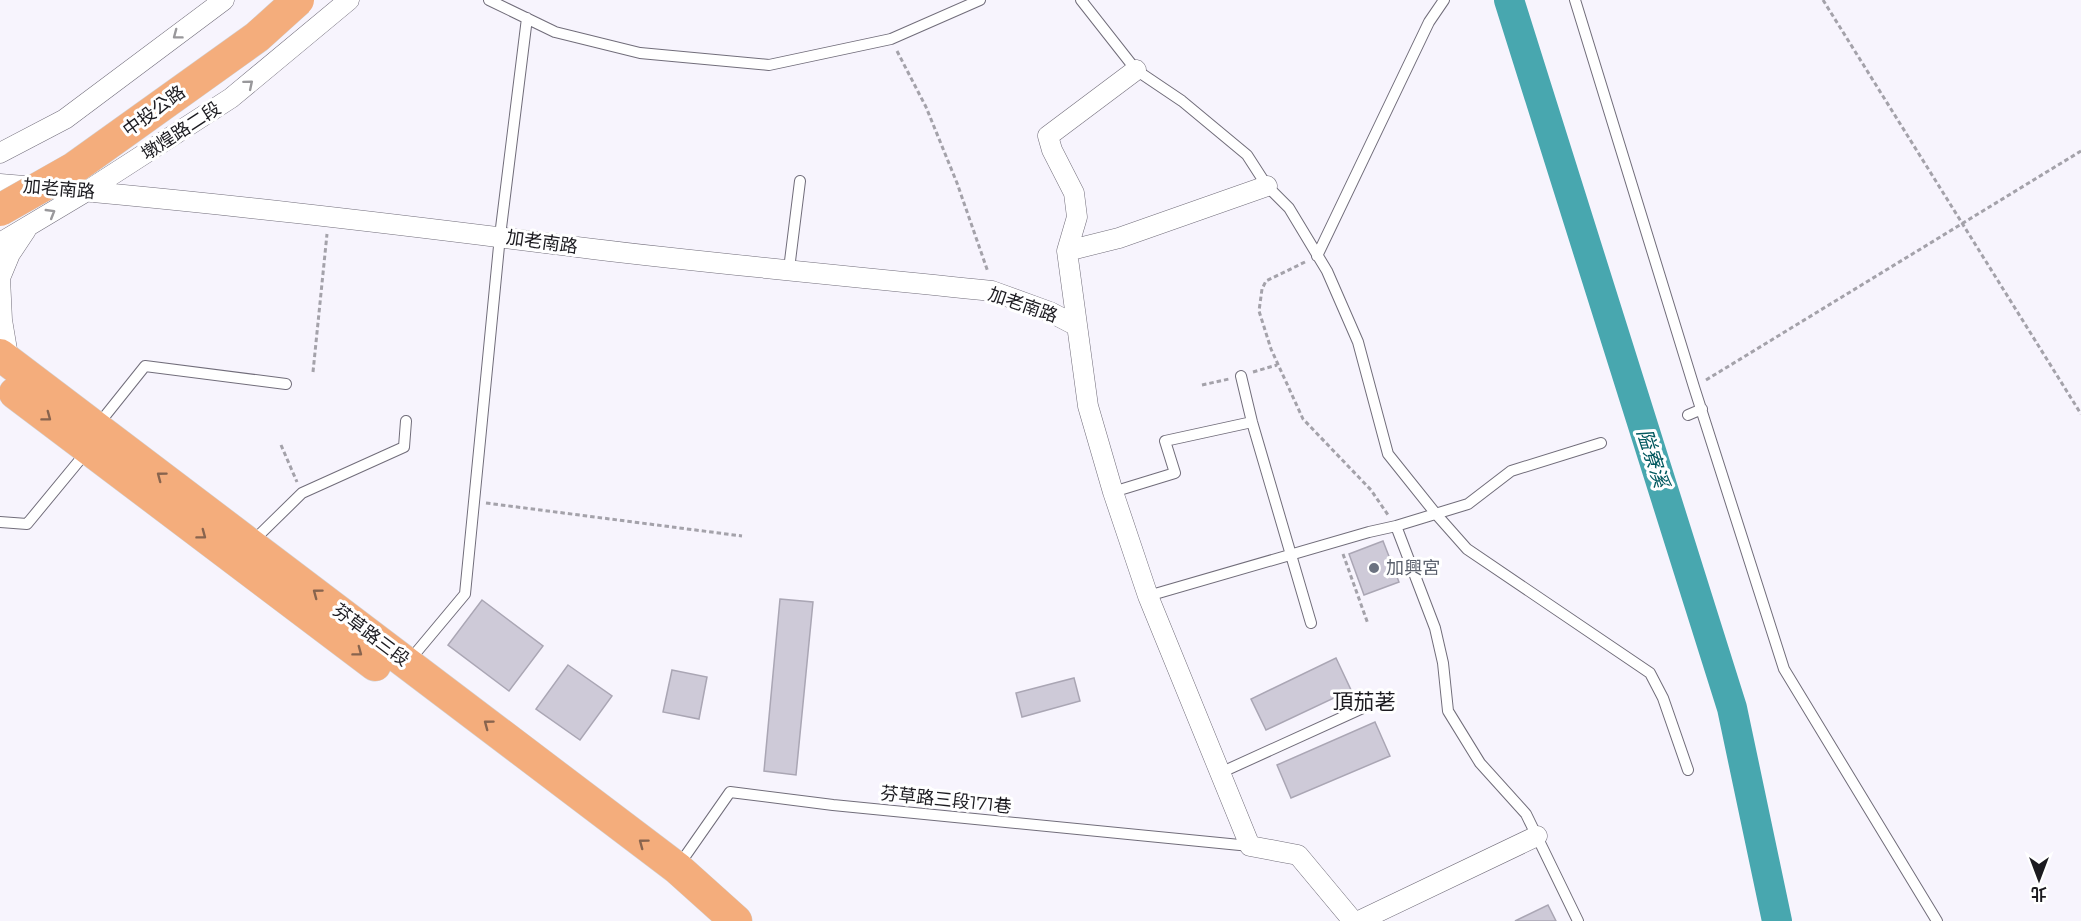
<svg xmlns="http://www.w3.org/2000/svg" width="2081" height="921" font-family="Montserrat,'Noto Sans TC',sans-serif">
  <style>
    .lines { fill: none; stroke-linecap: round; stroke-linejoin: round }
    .river { stroke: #48a7af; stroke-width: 30 }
    .building { fill: #cecad8; stroke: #aaa6b4; stroke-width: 1.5 }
    .service-casing { stroke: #716d7a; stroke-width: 12 }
    .minor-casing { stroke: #716d7a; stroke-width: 21 }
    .primary-casing { stroke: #d2d1d2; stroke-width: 33 }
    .path { stroke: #a4a2aa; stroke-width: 3; stroke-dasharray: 4.5 3; stroke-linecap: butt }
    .service { stroke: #fff; stroke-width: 10 }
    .minor { stroke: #fff; stroke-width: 20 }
    .primary { stroke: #f4ad7c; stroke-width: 32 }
    .primary-bridge-casing { stroke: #d2d1d2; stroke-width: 33; stroke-linecap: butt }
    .primary-bridge { stroke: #f4ad7c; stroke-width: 32 }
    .oneway { stroke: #99989b }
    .oneway2 { stroke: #88644e }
    .worship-dot { fill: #6b7280; stroke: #fff; stroke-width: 2 }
    .labels { text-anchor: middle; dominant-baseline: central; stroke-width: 6; stroke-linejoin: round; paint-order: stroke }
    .street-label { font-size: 18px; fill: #1c1b20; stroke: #fff }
    .worship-label { font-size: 18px; fill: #5b616d; stroke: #fff; text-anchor: start }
    .water-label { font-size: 20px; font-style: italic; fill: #00585e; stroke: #fff }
    .quarter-label { font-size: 21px; fill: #1c1b20; stroke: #fff }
  </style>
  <rect width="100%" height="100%" fill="#f7f4fd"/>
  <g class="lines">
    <!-- river -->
    <path class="river" d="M1509,0L1732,708L1777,921"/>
  </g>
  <!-- building -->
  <path class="building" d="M1383,541L1399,582L1364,595L1349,554Z
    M780,599L813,602L796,775L764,771Z
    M482,600L543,646L509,691L448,645Z
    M1336,658L1351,690L1266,730L1251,699Z
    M568,665L612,696L580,740L536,709Z
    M672,670L707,677L699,719L663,712Z
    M1074,678L1080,701L1022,717L1016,693Z
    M1375,722L1390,756L1291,798L1277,765Z
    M1548,905L1556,921H1515Z"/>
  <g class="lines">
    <defs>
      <path id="service" d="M489,0L555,32L640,53L769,65L891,39L980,0
        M1081,0L1136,70L1182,101L1247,155L1267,186L1289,208L1327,271L1358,342L1388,454L1436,514L1467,549L1650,673L1663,698L1688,770
        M1575,0L1694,387L1784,669L1937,921
        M1317,256L1429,22L1444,0
        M789,269L800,181
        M1241,376L1252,422L1311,623
        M1688,415L1702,409
        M97,426L145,366L286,384
        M1113,492L1175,473L1165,441L1252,422
        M0,522L27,524L88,450
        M1396,526L1435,628L1443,663L1448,711L1480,763L1526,814L1578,921
        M251,543L302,493L404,447L406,421
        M1148,596L1369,532L1396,526L1468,504L1511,471L1601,443
        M409,661L465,594L500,236L527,18
        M1220,773L1365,707
        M679,865L730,792L833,805L1250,846"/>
      <path id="minor" d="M1136,70L1048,136L1052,150L1074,193L1077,217L1067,251L1088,406L1113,492L1148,596L1250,846L1298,855L1353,921
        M0,153L65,119L224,0
        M0,184C198,200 396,224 593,249C725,265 859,277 992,291L1050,312L1077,326
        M0,243L87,191L231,98L349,0
        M1067,251L1119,238L1267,186
        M0,278L2,320L9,362
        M0,278L10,254L26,230
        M1359,921L1537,836"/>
      <path id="primary" d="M0,355L677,868L736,921
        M15,393L375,665"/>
    </defs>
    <!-- service casing -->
    <use href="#service" class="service-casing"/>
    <!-- minor casing -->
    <use href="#minor" class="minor-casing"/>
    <!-- primary casing -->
    <use href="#primary" class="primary-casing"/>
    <!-- path -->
    <path class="path" d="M1823,0L2081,414
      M897,51L926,107L957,183L988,272
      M1305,262L1266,281L1262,289L1259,311L1271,349L1303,419L1371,490L1388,515
      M313,372L327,234
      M1253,372L1277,365
      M1706,380L2081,151
      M1202,385L1229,379
      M281,445L297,482
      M486,503L742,536
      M1343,554L1368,624"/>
    <!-- service -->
    <use href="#service" class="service"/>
    <!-- minor -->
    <use href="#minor" class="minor"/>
    <!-- primary -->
    <use href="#primary" class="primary"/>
    <defs>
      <path id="primary-bridge" d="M0,210L74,168L257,37L298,0"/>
    </defs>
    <!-- primary-bridge casing -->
    <use href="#primary-bridge" class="primary-bridge-casing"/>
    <!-- primary-bridge -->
    <use href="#primary-bridge" class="primary-bridge"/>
  </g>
  <!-- one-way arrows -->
  <defs><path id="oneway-chevron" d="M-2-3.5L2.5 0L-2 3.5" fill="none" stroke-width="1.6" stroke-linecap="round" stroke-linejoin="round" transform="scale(1.5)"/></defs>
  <g class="oneway">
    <use href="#oneway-chevron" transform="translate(177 35) rotate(143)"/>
    <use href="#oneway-chevron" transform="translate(249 84) rotate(-40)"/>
    <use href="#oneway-chevron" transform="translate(51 213) rotate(-31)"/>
  </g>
  <g class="oneway2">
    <use href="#oneway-chevron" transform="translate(47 417) rotate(37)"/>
    <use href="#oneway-chevron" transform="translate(161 476) rotate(-143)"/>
    <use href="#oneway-chevron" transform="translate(202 535) rotate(37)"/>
    <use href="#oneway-chevron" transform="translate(317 593) rotate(-143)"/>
    <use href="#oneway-chevron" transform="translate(358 652) rotate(37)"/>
    <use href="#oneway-chevron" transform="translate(488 724) rotate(-143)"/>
    <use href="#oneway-chevron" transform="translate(643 843) rotate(-143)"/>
  </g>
  <!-- markers -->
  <circle class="worship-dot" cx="1374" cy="568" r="6"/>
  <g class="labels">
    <!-- street labels -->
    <g class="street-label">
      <text transform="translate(154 111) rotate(-36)">中投公路</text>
      <text transform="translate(181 131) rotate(-33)">墩煌路二段</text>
      <text transform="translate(59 189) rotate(5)">加老南路</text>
      <text transform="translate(542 242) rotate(8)">加老南路</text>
      <text transform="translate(1023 305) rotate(19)">加老南路</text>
      <text transform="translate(371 635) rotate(37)">芬草路三段</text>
      <text transform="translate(946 800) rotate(6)">芬草路三段171巷</text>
    </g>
    <!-- worship labels -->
    <g class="worship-label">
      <text x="1386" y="568">加興宮</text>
    </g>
    <!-- water labels -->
    <g class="water-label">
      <text transform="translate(1653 458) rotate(72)">隘寮溪</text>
    </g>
    <!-- quarter labels -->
    <g class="quarter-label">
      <text x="1364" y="701">頂茄荖</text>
    </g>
  </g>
  <!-- north arrow -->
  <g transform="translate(2039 879) rotate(180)" stroke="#ffffff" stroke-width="4.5" paint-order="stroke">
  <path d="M0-4.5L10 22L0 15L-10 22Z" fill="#1c1b20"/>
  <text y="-9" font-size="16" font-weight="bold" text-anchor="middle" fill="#1c1b20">北</text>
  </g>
</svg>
